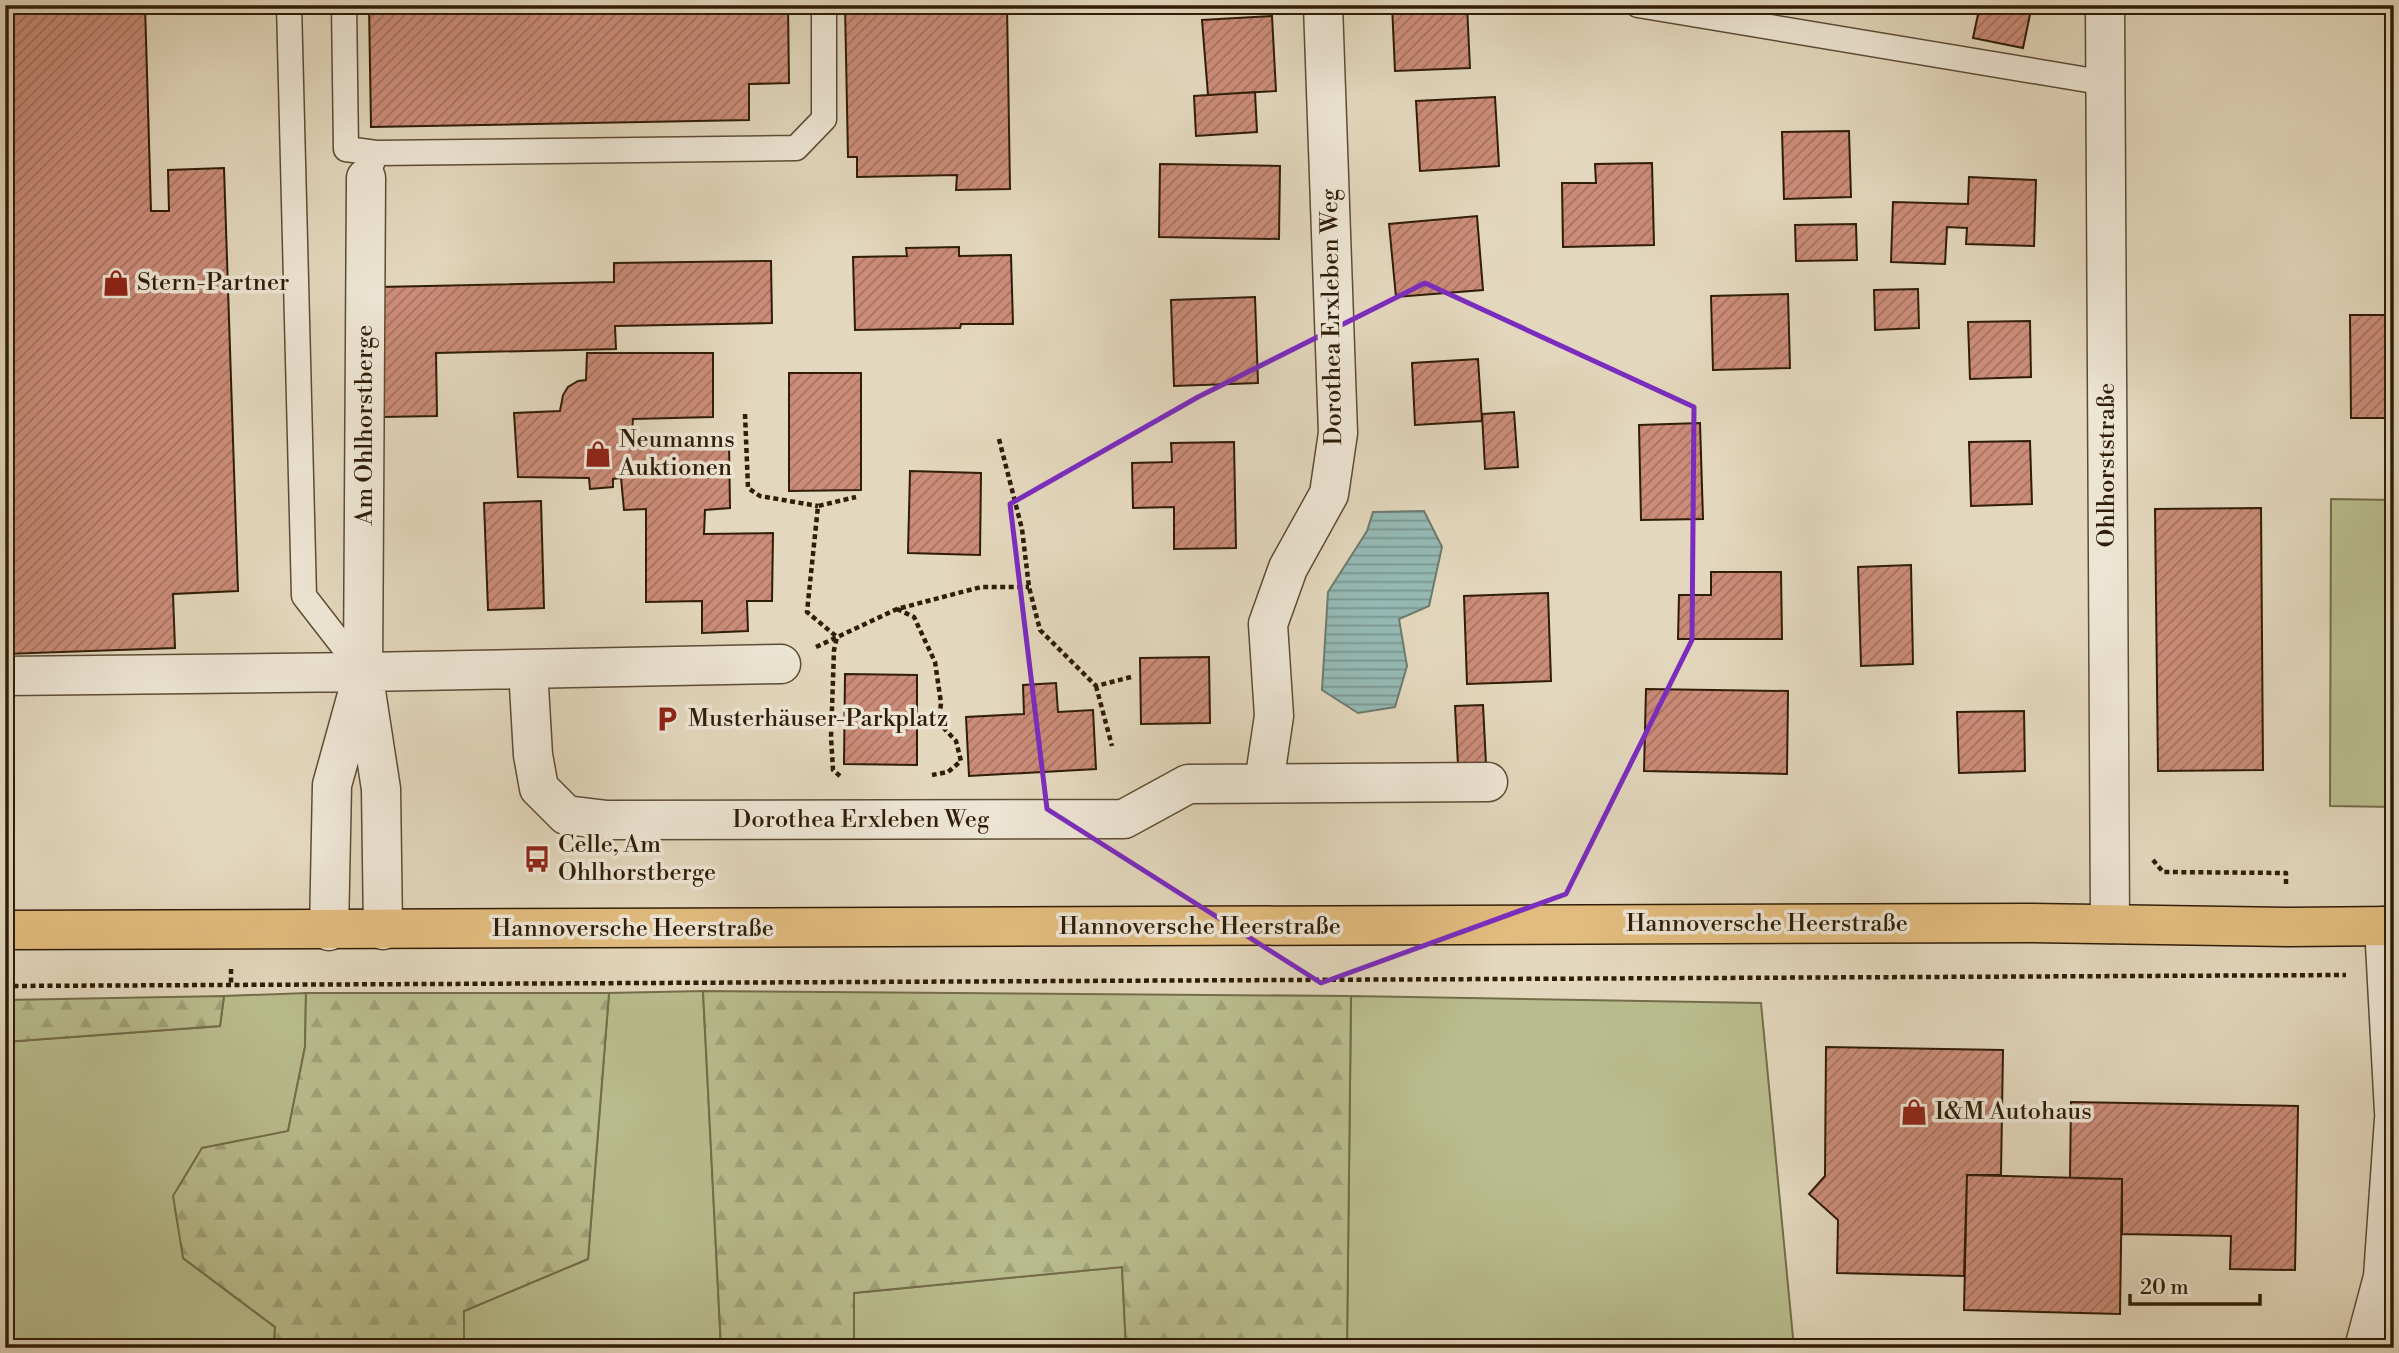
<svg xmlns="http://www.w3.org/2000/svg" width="2399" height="1353" font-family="'Libre Bodoni',serif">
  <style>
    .grass { fill: #b9bd8d; stroke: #746d4a; stroke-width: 2 }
    .forest { fill: url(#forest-firs); stroke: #746d4a; stroke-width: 2 }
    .water { fill: url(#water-rules); stroke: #6d7b6f; stroke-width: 2 }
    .building { fill: url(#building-hatch); stroke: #301d07; stroke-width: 2 }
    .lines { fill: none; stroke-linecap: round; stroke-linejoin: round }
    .lane-casing { stroke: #5d4c34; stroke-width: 27 }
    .street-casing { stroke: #5d4c34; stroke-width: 41 }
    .primary-casing { stroke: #301d07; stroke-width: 41 }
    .path { stroke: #301d07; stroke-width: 4.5; stroke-dasharray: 5 3.5; stroke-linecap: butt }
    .lane { stroke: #ede5d4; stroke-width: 24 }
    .street { stroke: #ede5d4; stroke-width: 38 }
    .primary { stroke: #e2bc7e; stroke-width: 38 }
    .marked { fill: none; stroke: #7b2cbf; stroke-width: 5; stroke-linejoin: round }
    .labels { text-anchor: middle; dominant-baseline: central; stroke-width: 7; stroke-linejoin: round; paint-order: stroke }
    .poi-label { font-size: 24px; fill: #301d07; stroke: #ede5d4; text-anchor: start }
    .street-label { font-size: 24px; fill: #301d07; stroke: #ede5d4 }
  </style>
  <defs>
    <pattern id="forest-firs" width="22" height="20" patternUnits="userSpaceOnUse" patternTransform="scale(1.75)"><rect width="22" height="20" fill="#b9bd8d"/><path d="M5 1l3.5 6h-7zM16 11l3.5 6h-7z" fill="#9fa278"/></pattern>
    <pattern id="water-rules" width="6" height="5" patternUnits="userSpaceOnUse" patternTransform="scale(1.75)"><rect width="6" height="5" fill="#95b9b4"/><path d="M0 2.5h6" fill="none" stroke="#7a9690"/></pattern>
    <pattern id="building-hatch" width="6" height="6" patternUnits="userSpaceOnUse" patternTransform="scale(1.75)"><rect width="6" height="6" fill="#cb8c79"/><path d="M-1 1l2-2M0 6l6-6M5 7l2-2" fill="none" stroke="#a57261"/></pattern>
  </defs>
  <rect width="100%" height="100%" fill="#e3d7bd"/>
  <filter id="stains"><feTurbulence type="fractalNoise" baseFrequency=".00286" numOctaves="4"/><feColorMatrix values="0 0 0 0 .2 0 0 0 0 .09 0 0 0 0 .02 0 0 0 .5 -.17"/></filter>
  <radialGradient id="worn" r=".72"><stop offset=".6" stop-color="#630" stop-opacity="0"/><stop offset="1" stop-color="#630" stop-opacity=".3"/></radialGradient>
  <!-- grass -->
  <path class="grass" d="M2331,499L2394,500V807L2330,806Z
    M703,991L721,1348H464V1311L588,1259L609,993Z
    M306,993L305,1047L288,1132L202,1148L183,1258L275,1327L274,1348H5V1042L220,1026L224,996Z
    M1351,996L1761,1003L1794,1348H1347Z
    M1122,1267L1126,1348H854L853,1293Z"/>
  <!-- forest -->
  <path class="forest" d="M703,991L1351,996L1347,1348H1126L1122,1267L854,1293V1348H721Z
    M306,993H609L588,1259L464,1311V1348H274L275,1327L183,1258L173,1196L202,1148L288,1131L305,1047Z
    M224,996L220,1026L5,1042V1000Z"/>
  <!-- water -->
  <path class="water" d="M1424,511L1442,547L1429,606L1399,619L1407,666L1395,707L1358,713L1322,690L1328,592L1367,531L1373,512Z"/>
  <!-- building -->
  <path class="building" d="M5,5H145L151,211H169L168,170L224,168L238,591L173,594L175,648L5,654V392H8L7,355H5Z
    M369,5H788L789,83L749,84V120L371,127Z
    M845,5H1007L1010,189L956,190L957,175L857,177V157H848Z
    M1392,5H1467L1470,68L1395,71Z
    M1980,5H2032L2023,48L1973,38Z
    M1272,16L1276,91L1208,95L1202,20Z
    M1255,92L1257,132L1196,136L1194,96Z
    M1495,97L1499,166L1420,171L1416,101Z
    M1849,131L1851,197L1784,199L1782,132Z
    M1652,163L1654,245L1563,247L1562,183H1596L1595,164Z
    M1160,164L1280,166L1279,239L1159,237Z
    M1969,177L2036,180L2034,246L1966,244L1967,228L1947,227L1945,264L1891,262L1893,202L1968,204Z
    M1477,216L1483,290L1396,297L1389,224Z
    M1856,224L1857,260L1796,261L1795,225Z
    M959,247V256L1011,255L1013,324H961L960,328L855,330L853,257L907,256L906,248Z
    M771,261L772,323L615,326L616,349L436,353L437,416L382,417L380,287L614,282V263Z
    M1918,289L1919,328L1875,330L1874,290Z
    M1788,294L1790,368L1713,370L1711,296Z
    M1255,297L1258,383L1174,386L1171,300Z
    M2350,315H2394V418H2351Z
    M2030,321L2031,377L1970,379L1968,322Z
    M587,353H713V417L633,419L631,445L729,442L730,508L705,510L704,534L773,533L772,601H747L748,631L702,633V601L646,602V509L624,510L621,478L613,479V487L590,489L589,478L518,477L514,413L560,411L563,395L568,387L578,381L586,380Z
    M1478,359L1482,421L1415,425L1412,363Z
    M789,373H861V490L789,491Z
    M1514,412L1518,467L1485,469L1482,414Z
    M1700,423L1703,519L1641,520L1639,425Z
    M2030,441L2032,504L1971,506L1969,442Z
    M1234,442L1236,548L1174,549V507L1133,508L1132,463L1172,462L1171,443Z
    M910,471L981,473L980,555L908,553Z
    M541,501L544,608L488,610L484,503Z
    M2261,508L2263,770L2158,771L2155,509Z
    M1911,565L1913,664L1861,666L1858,567Z
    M1711,572H1781L1782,639H1678L1679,595H1711Z
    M1548,593L1551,681L1467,684L1464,596Z
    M1209,657L1210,723L1141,724L1140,658Z
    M845,674L917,675V765L844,764Z
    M1056,683L1058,712L1093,710L1096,769L969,776L966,717L1024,714L1023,685Z
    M1646,689L1788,691L1787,774L1644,771Z
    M1483,705L1486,764L1458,765L1455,706Z
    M2024,711L2025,771L1959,773L1957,712Z
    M1826,1047L2003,1050L2001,1175H1967L1964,1276L1837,1273L1838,1220L1809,1194L1825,1176Z
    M2071,1102L2298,1106L2295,1270L2230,1269L2231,1236L2122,1234V1179L2070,1178Z
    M1967,1175L2122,1179L2120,1314L1964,1310Z
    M2278,1343V1348H1952V1346Z"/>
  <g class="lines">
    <defs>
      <path id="lane" d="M289,5L304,596L363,672
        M344,5L346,149L376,153
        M1638,5L2106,83
        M366,178L376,153L796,148L824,119V5"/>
      <path id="street" d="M2105,5L2110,924
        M366,178L363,672L381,789L383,930
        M528,669L533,755L539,788L566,815L607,820L1124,819L1188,784L1488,782
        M5,676L363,672L781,664
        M1264,783L1274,716L1268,624L1288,568L1329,494L1338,433L1323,5
        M2384,926L2394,1112
        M329,931L332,785L360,684
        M2364,1348L2383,1277L2394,1119"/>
      <path id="primary" d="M5,930L2030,923L2288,927L2394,926"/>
    </defs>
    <!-- lane casing -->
    <use href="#lane" class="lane-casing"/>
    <!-- street casing -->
    <use href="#street" class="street-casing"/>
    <!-- primary casing -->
    <use href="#primary" class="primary-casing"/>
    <!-- path -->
    <path class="path" d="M745,414L748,488L760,496L818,506
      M999,439L1022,529L1029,587L1040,630L1096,686L1131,677
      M897,609L914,617L935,662L941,703L939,723L956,741L961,761L948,772L932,775
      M816,647L897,609L981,587H1029
      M1096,686L1112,746
      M840,776L833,770L831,737L834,650L837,637L807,612L818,506L856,497
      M2153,860L2163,872L2286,873V887
      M231,969V985
      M5,986L2346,975"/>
    <!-- lane -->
    <use href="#lane" class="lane"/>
    <!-- street -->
    <use href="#street" class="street"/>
    <!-- primary -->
    <use href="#primary" class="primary"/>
  </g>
  <!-- marked area -->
  <path class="marked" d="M1425,283L1694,407L1692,640L1566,894L1321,983L1047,809L1010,504L1198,397Z"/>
  <!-- icons -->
  <defs>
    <symbol id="shop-bare" viewBox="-9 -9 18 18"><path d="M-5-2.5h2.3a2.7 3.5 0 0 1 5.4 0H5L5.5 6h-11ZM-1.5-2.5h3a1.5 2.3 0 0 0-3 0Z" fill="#8f2418" stroke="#ede5d4" stroke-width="2.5" paint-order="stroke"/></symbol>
    <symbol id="parking-bare" viewBox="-9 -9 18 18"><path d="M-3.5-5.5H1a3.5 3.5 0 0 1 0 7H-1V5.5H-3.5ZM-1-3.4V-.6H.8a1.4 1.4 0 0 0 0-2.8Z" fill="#8f2418" stroke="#ede5d4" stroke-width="2.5" paint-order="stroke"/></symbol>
    <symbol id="bus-bare" viewBox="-9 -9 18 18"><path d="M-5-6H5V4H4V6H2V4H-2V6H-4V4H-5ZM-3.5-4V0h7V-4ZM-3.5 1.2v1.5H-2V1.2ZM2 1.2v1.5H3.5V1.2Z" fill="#8f2418" stroke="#ede5d4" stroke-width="2.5" paint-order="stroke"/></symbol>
  </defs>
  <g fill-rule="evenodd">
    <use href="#shop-bare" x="97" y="264" width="38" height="38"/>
    <use href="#shop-bare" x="579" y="435" width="38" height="38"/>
    <use href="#parking-bare" x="648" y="700" width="38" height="38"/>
    <use href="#bus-bare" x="518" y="840" width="38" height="38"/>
    <use href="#shop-bare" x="1895" y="1093" width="38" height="38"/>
  </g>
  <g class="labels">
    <!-- poi labels -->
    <g class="poi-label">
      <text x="137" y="283">Stern-Partner</text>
      <text x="619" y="440">Neumanns<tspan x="619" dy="28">Auktionen</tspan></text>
      <text x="688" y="719">Musterhäuser-Parkplatz</text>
      <text x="558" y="845">Celle, Am<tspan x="558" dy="28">Ohlhorstberge</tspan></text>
      <text x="1935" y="1112">I&amp;M Autohaus</text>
    </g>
    <!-- street labels -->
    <g class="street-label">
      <text transform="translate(1332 317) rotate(-91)">Dorothea Erxleben Weg</text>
      <text transform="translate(365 425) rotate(-90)">Am Ohlhorstberge</text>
      <text transform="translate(2107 465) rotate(-90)">Ohlhorststraße</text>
      <text x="861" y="820">Dorothea Erxleben Weg</text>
      <text x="1767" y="924">Hannoversche Heerstraße</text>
      <text x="1200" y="927">Hannoversche Heerstraße</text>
      <text x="633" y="929">Hannoversche Heerstraße</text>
    </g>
  </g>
  <!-- margin -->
  <rect width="2399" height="1353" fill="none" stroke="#e3d7bd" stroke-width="28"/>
  <rect x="7" y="7" width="2385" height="1339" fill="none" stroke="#301d07" stroke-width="3.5"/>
  <rect x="14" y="14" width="2371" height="1325" fill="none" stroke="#301d07" stroke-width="2"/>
  <!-- scale -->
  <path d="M2130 1294v10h130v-10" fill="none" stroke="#301d07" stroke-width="3.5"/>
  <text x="2140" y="1294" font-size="21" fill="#301d07" stroke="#ede5d4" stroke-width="5" paint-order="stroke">20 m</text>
  <rect width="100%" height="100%" filter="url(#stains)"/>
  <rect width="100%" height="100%" fill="url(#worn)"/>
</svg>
